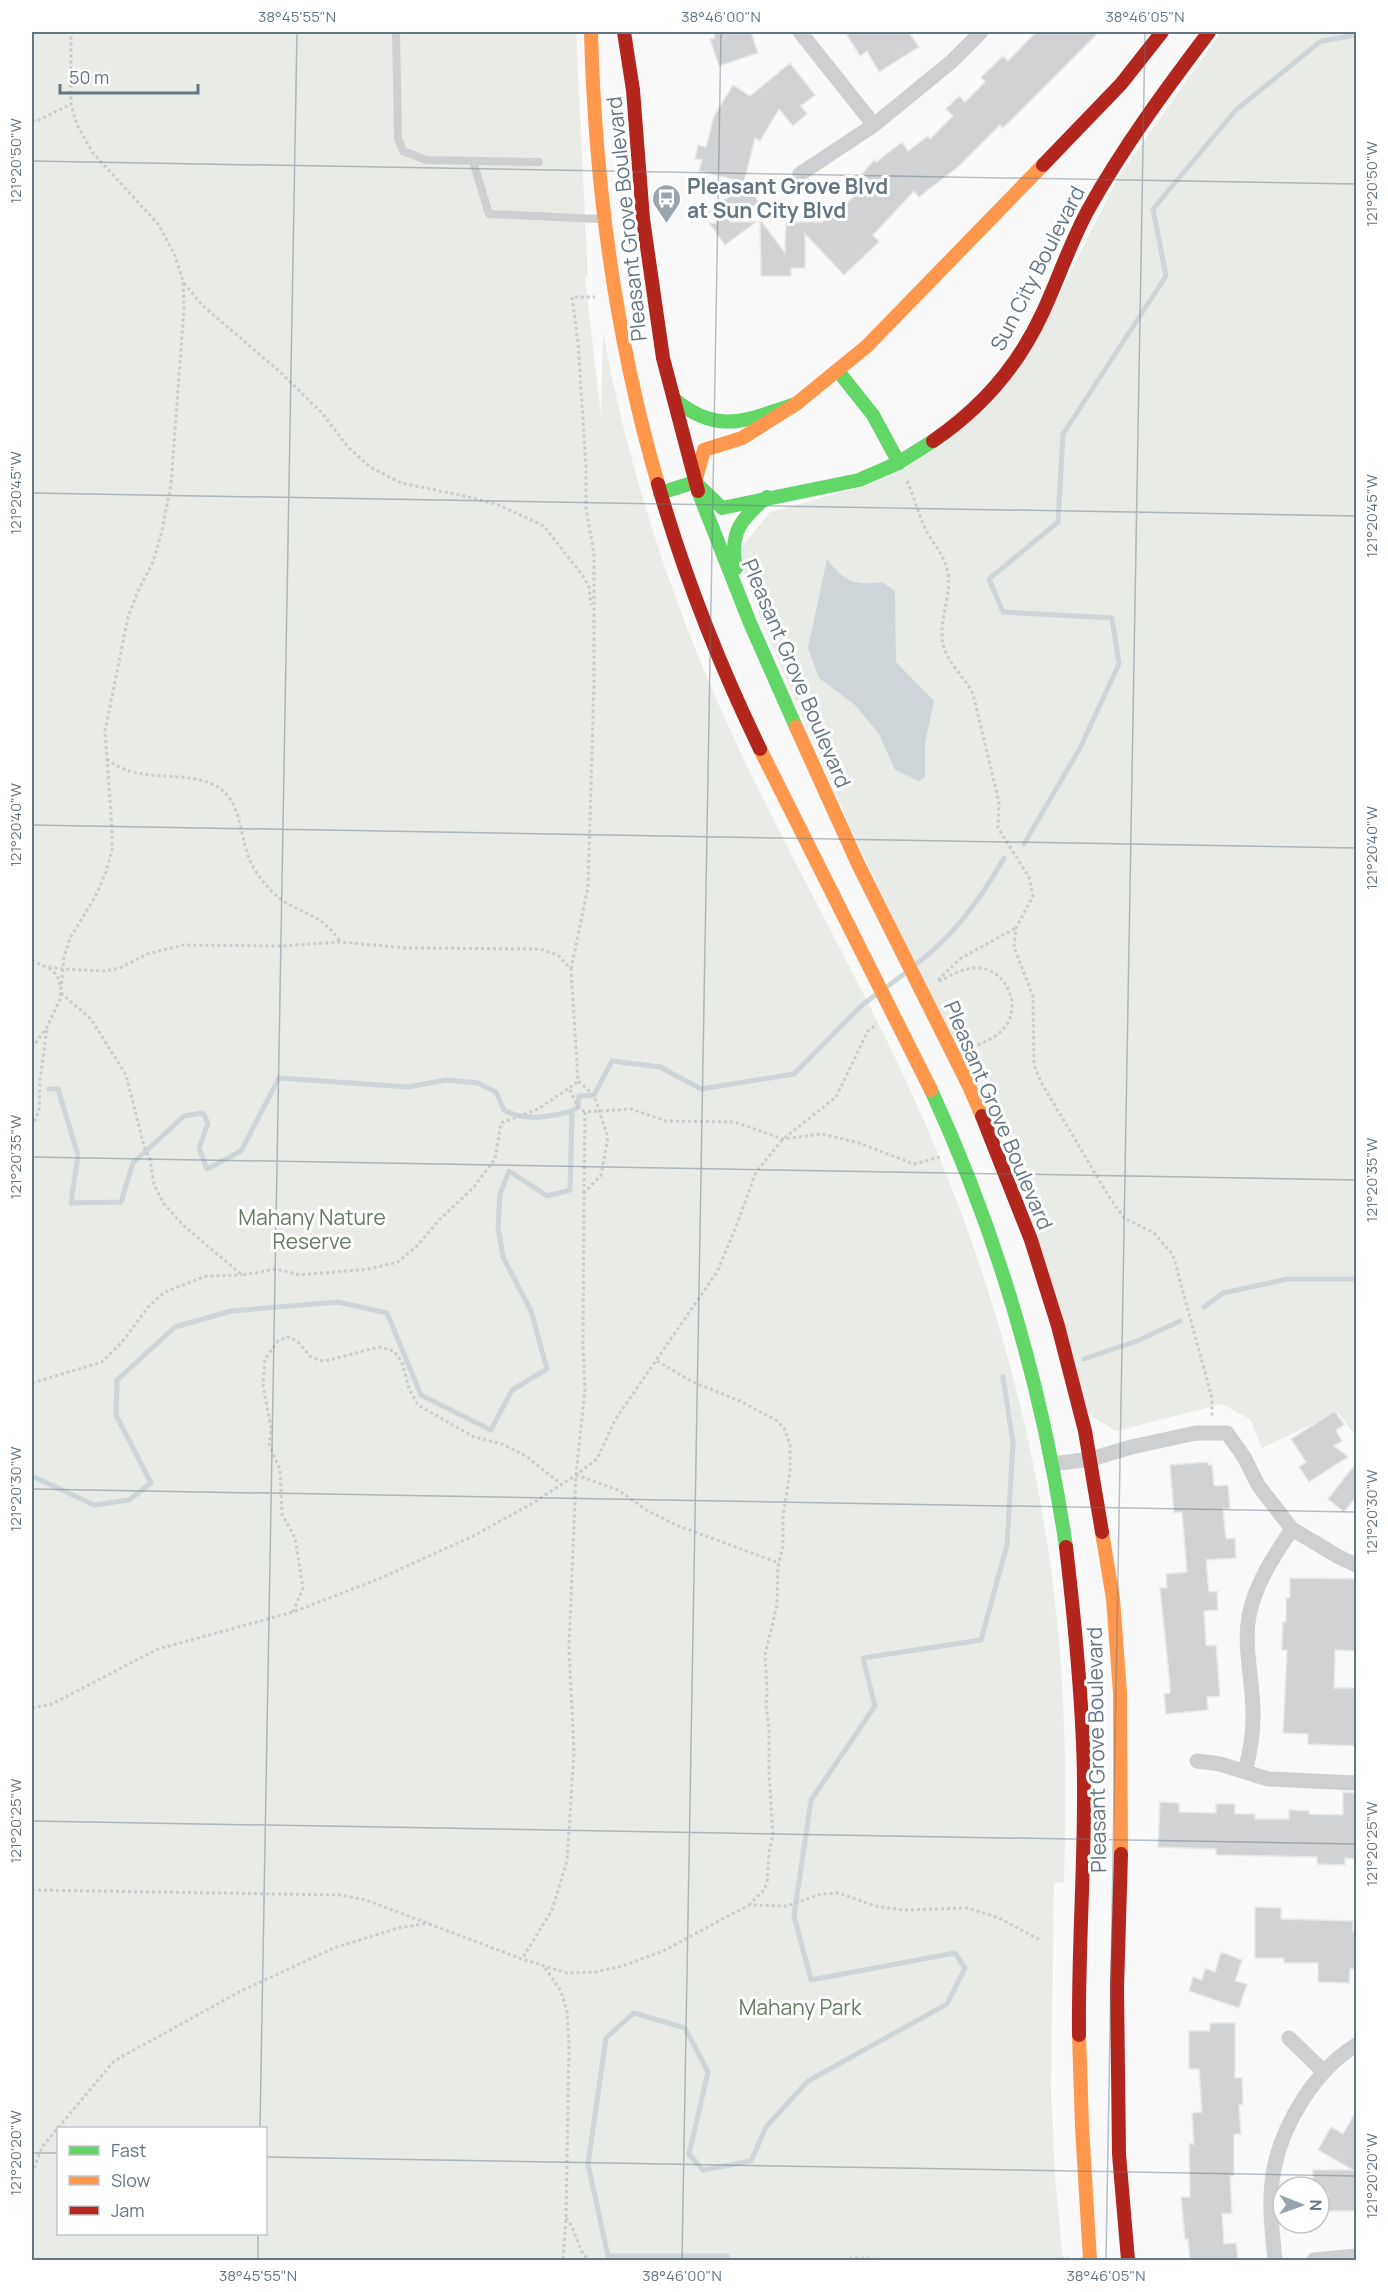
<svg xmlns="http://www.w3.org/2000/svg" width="1388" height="2292" font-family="Manrope,sans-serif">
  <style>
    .green { fill: #e8ebe6; fill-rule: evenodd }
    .water { fill: #ced6d9 }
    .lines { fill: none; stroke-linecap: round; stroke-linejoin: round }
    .stream { stroke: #ced6d9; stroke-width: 5 }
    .building { fill: #d0d2d3; stroke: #e8e8e8; stroke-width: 1.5 }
    .path { stroke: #cbcccd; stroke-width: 3; stroke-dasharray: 3 3; stroke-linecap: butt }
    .lane { stroke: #cecfd0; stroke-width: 8 }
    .street { stroke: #cecfd0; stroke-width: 15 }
    .fast { stroke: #63d668; stroke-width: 14 }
    .slow { stroke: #ff974d; stroke-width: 14 }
    .jam { stroke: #b3261e; stroke-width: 14 }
    .ticks { fill: none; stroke: #657683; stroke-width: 1.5; stroke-opacity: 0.45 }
    .labels { text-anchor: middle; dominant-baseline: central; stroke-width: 6; stroke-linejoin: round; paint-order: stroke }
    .poi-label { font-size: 21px; font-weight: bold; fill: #657683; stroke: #fff; text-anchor: start }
    .street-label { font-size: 21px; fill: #657683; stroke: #fff }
    .park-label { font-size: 21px; fill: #687a64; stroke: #fff }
    .neatline { fill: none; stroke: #657683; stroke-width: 2 }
    .ticks-label { font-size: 15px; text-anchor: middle; fill: #657683 }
  </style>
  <rect width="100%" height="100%" fill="#f9f9f9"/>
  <!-- green -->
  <path class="green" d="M32,32H576L588,277H585L601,416L603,332C628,467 670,598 727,723C793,868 876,1004 937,1151C1003,1310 1046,1480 1060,1652C1066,1729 1066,1806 1064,1882L1054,1883L1051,2087L1055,2177L1063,2260H32ZM58,2128H266V2234H58Z
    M1221,32H1356V1437L1338,1412L1262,1448L1250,1419L1222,1404L1116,1431L1088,1414L1009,1160L855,838L760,618L743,571L742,547L770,512L872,484L1034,346L1117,179Z"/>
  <!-- water -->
  <path class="water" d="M827,559C844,581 853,586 882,582L895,591L896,662L934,701L925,743V777L919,781L895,770L879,734L855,705L819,678L808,648Z"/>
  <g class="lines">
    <!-- stream -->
    <path class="stream" d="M1024,844L1080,748L1119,664L1112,618L1003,612L989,579L1058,522L1063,434L1166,276L1153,209L1236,110L1321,41L1356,35
      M916,964C953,937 982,897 1004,858
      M888,986L904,974
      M49,1089H58L78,1155L71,1203L121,1202L133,1163L184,1116L203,1113L208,1123L199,1148L207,1169L241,1151L279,1078L408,1087L446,1080L478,1083L496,1092L504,1110C527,1122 548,1117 572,1111
      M1204,1307L1223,1293L1288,1279H1356
      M1084,1359L1137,1341L1180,1321
      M32,1476L94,1505L129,1500L151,1483L116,1415L117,1380L175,1327L231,1311L338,1302L387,1313L421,1395L491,1430L512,1390L547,1369L531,1311L503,1257L498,1227L500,1194L509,1171L547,1196L570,1190L572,1111L578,1107L579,1096L594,1095L612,1061L660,1067L701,1089L794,1074L861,1006L878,993
      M727,2260V2256H608L588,2164L606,2038L634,2013L685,2028L708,2072L689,2154L703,2170L751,2161L766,2127L808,2081L947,2004L965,1968L955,1953L811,1980L794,1916L811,1800L875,1706L863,1658L981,1640L1007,1545L1013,1443L1003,1377"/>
  </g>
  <!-- building -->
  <path class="building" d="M713,32H751L758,53L719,66L710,39L715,38Z
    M845,32H909L919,47L879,72L867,51L860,56Z
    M1036,32H1099L1003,128L1000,125L959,166L919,197L914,191L873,235L879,242L844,275L805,234V268H791V276H761L760,219L785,253L786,222H822L842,203L844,206L869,180L862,174L874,160L876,162L902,142L908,151L928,136L930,139L953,116L946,109L959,96L965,102L985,82L981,77L1003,56L1008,61Z
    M790,63L815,95L801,106L807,114L793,126L779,109L760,141L755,138L744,182L699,171L702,160L695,159L698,145L706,147L714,116L733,85L750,96Z
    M746,184L759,202L731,222H756L725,245L709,223H717L709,212Z
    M1335,1411L1344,1425L1336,1430L1342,1441L1334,1446L1348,1457L1309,1482L1299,1467L1306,1462L1291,1439Z
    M1208,1462V1465H1212L1214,1486L1228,1485L1230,1508L1223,1509L1226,1539L1235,1538L1236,1558L1206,1560L1209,1592L1217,1591L1218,1610L1204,1611L1206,1646L1216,1645L1220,1696L1207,1697L1208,1710L1166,1714L1164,1694L1170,1693V1685L1160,1588H1167L1166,1574L1187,1572L1182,1512L1174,1513L1170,1465Z
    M1356,1463V1497L1344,1512L1328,1499Z
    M1290,1578L1356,1579V1651L1335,1650L1334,1688H1356V1746L1308,1744V1734L1283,1733L1287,1650H1282L1283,1622H1286V1598H1290Z
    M1343,1792L1356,1793V1859L1345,1858V1865L1317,1864V1857L1216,1855V1849L1158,1847L1160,1802L1179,1803V1812L1216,1813V1804H1235V1814H1255V1819H1289V1810L1309,1811V1814L1343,1815Z
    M1255,1907L1281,1908V1919L1353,1921V1932H1356V1969H1350L1349,1983L1318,1982V1963H1284V1958H1255Z
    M1221,1952L1242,1960L1235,1981L1247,1984L1239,2008L1189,1991L1193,1977L1202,1980L1205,1968L1215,1972Z
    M1210,2023H1235V2078H1242L1243,2104L1239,2105L1241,2134H1234V2176H1230L1232,2213L1222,2214L1224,2244L1236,2243L1238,2260H1190L1188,2239H1185L1181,2197H1190L1189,2144H1194L1192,2113L1202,2112L1199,2069H1189V2031H1210Z
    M1356,2111V2211H1327L1328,2194H1319V2187H1313V2170H1353L1318,2150L1331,2127L1343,2134Z"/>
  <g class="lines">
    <!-- path -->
    <path class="path" d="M32,121H37L71,104
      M184,283L202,305L279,371L322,413L348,447L370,467L401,483L465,496L499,505L544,526L583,576L589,587L591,605
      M907,481C914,496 918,513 925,528C931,542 944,554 947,569C953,591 940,617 942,638C944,661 963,674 973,694L999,802L998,828L1029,877L1033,896L1016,928L1014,947L1033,996L1034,1065L1041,1082L1108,1195L1124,1218L1154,1233L1173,1255L1212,1398V1417
      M107,759C136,783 174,771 207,782C249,796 235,844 257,873C262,881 271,891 278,897C301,915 323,913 340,942
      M32,960L43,966L63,969L104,971L120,968L147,954L183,945L282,946L340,942L406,948L540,949L558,955L571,969L578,1081L594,1095L608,1137L601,1175L584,1193L583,1344L585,1389L576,1475L569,1648L574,1753L567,1861L552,1910L522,1959
      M49,968L57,975L61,988
      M571,969L588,887L594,683V553L586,509V467L578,342L572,297H595
      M938,980L961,958L1016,928
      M939,981C951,976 964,967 978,968C1006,969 1022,1005 1005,1027C998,1037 984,1042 974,1047
      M61,993L91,1019L126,1075L144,1146L150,1159L154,1185L164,1204L184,1226L242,1275L276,1269L300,1275L324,1273L369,1269L398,1262L417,1246L440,1219L473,1188L495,1159L501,1123L538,1109L569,1088
      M32,1048L47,1027L60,999L64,957L70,938L95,897L106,872L112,850V828L105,731L128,617L138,591L153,562L161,535L171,485L184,308L183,281L174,253L158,224L93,153L77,125L71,104V32
      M577,1082L569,1088L578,1107L585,1112
      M32,1127L39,1111L40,1080L47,1029
      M584,1193L585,1112L631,1109L666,1121L735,1122L783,1139L822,1134L859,1143L914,1164L940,1157
      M657,1361L693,1382L740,1401L776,1420L784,1428L790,1444V1472L783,1516V1546L778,1567L777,1605L765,1655L767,1690L766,1706L769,1728V1774L773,1835L769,1853L767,1883L764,1890L750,1904
      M32,1383L102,1362L122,1342L149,1306L165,1292L206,1276L242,1275
      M576,1475L618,1490L648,1511L676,1525L779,1563
      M293,1612L303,1588L295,1538L282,1514L280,1470L269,1444L271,1428L263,1385L265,1359L278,1341L288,1337L297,1341L310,1356L318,1360L325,1361L379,1347L394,1351L402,1362L409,1389L418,1405L474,1437L502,1444L526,1456L561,1484
      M32,1708L52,1704L158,1649L293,1612L381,1578L473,1536L533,1503L576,1475L597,1459L615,1420L717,1272L736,1227L756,1172L783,1139L836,1097L868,1031L877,1024
      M32,1890L340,1895L366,1900L522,1959L567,1973L595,1972L622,1966L663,1951L749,1905L787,1906L821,1894L839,1893L875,1906L903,1910L968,1908L999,1918L1042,1941
      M545,1968L561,1991L567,2011L569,2045L566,2218L563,2260
      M32,2174L42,2147L114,2061L241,1991L334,1948L398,1928L429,1923
      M566,2218C577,2231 577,2250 589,2260
      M837,2260L857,2258L898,2260
      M1049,2260L1068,2258"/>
    <!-- lane -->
    <path class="lane" d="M396,32L398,138L403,151L426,160L539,162
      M473,161L489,214L600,219"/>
    <!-- street -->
    <path class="street" d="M800,32L874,125L951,62L981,32
      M800,174L874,125
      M1052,1464L1091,1459L1131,1447L1196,1433H1227L1244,1457L1258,1485L1292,1529L1339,1557L1356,1565
      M1197,1761L1220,1764L1268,1779L1356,1783
      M1245,1771C1250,1753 1253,1736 1253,1717C1254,1684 1243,1649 1249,1616C1255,1584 1274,1556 1292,1529
      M1289,2038L1324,2072
      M1275,2260C1272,2230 1268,2199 1274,2169C1283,2122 1316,2070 1356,2045
      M1314,2260L1356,2256"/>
    <!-- fast -->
    <path class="fast" d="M838,371L873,415L899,463
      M674,399C719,436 746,420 796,404
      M695,482L722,508L859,480L898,463L933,441
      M698,491L750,623L796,727
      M660,493L695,482
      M736,568C729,532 741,519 767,497
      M931,1090C998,1235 1043,1390 1066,1547"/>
    <!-- slow -->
    <path class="slow" d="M591,32C595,185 615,336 658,484
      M695,482L704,450L742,438L796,404L867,346L1043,165
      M796,727L858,864L968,1084L982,1116
      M760,749L931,1090
      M1102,1532L1113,1599L1120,1693L1121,1854
      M1079,2035L1082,2127L1090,2260"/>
    <!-- jam -->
    <path class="jam" d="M624,32L633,90L643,219L663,358L698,491
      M1043,165L1121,84L1162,32
      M933,441C980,409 1018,366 1042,314C1058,280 1070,243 1088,210C1123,147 1166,89 1209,32
      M658,484C684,575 719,664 760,749
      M982,1116L1031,1240L1058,1326L1085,1431L1102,1532
      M1066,1547C1075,1624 1083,1702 1084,1779C1085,1864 1078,1949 1079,2035
      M1121,1854L1117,1988L1119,2154L1128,2260"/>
  </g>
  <!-- ticks -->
  <path class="ticks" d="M32,161L1356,184M32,493L1356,516M32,825L1356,848M32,1157L1356,1180M32,1489L1356,1512M32,1821L1356,1844M260,2128L297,32M32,2153H58M266,2157L1356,2176M258,2260V2234M682,2260L721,32M1106,2260L1145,32"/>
  <!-- icons -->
  <defs>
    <symbol id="bus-pin" viewBox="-11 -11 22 30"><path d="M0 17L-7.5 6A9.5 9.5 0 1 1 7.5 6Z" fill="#99a4ac" stroke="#fff"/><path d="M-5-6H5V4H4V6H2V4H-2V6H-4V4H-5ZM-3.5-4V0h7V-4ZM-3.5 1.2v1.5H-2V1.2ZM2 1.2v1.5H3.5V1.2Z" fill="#fff"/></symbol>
  </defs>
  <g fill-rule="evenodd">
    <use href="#bus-pin" x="650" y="182" width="33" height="45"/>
  </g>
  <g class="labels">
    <!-- poi labels -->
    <g class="poi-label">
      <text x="687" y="186">Pleasant Grove Blvd<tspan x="687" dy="24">at Sun City Blvd</tspan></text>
    </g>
    <!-- street labels -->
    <g class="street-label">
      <text transform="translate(626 219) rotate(-96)">Pleasant Grove Boulevard</text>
      <text transform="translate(1037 268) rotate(-63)">Sun City Boulevard</text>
      <text transform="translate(797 673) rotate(67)">Pleasant Grove Boulevard</text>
      <text transform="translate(999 1115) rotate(67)">Pleasant Grove Boulevard</text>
      <text transform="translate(1096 1750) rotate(-91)">Pleasant Grove Boulevard</text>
    </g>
    <!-- park labels -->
    <g class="park-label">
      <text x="312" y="1217">Mahany Nature<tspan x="312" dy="24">Reserve</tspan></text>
      <text x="800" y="2007">Mahany Park</text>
    </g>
  </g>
  <!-- border -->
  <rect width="1388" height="2292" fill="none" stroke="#ffffff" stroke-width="66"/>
  <!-- legend -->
  <rect x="57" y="2127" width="210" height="108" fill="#ffffff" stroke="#c1c8cd" stroke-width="1.5"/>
  <rect x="69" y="2146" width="30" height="9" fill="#63d668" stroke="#c1c8cd" stroke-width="1.5"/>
  <text x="111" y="2157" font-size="18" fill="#657683">Fast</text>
  <rect x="69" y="2176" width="30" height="9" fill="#ff974d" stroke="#c1c8cd" stroke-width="1.5"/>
  <text x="111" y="2187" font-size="18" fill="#657683">Slow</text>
  <rect x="69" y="2206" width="30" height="9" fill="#b3261e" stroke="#c1c8cd" stroke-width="1.5"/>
  <text x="111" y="2217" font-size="18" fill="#657683">Jam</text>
  <!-- north arrow -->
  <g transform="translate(1301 2205) rotate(91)"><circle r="28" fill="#ffffff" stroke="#c1c8cd" stroke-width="1.5"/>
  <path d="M0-4.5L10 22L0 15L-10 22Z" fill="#99a4ac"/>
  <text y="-9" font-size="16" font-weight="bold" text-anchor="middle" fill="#657683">N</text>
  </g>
  <!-- scale -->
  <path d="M60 84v9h138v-9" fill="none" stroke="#657683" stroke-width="3"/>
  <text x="69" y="84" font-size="18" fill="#657683" stroke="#ffffff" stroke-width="4.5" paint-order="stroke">50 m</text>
  <rect x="33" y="33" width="1322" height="2226" class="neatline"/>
  <g class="ticks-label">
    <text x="297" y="22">38°45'55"N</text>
    <text x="721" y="22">38°46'00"N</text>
    <text x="1145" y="22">38°46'05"N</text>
    <text transform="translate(16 161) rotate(-90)" y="5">121°20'50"W</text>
    <text transform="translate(1372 184) rotate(-90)" y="5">121°20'50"W</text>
    <text transform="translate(16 493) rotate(-90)" y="5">121°20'45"W</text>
    <text transform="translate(1372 516) rotate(-90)" y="5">121°20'45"W</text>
    <text transform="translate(16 825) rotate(-90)" y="5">121°20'40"W</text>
    <text transform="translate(1372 848) rotate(-90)" y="5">121°20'40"W</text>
    <text transform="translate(16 1157) rotate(-90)" y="5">121°20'35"W</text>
    <text transform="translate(1372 1180) rotate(-90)" y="5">121°20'35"W</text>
    <text transform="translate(16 1489) rotate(-90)" y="5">121°20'30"W</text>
    <text transform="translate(1372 1512) rotate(-90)" y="5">121°20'30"W</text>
    <text transform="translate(16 1821) rotate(-90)" y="5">121°20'25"W</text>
    <text transform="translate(1372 1844) rotate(-90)" y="5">121°20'25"W</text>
    <text transform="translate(16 2153) rotate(-90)" y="5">121°20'20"W</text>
    <text transform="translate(1372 2176) rotate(-90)" y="5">121°20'20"W</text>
    <text x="258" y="2281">38°45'55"N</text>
    <text x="682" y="2281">38°46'00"N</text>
    <text x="1106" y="2281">38°46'05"N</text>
  </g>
</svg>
